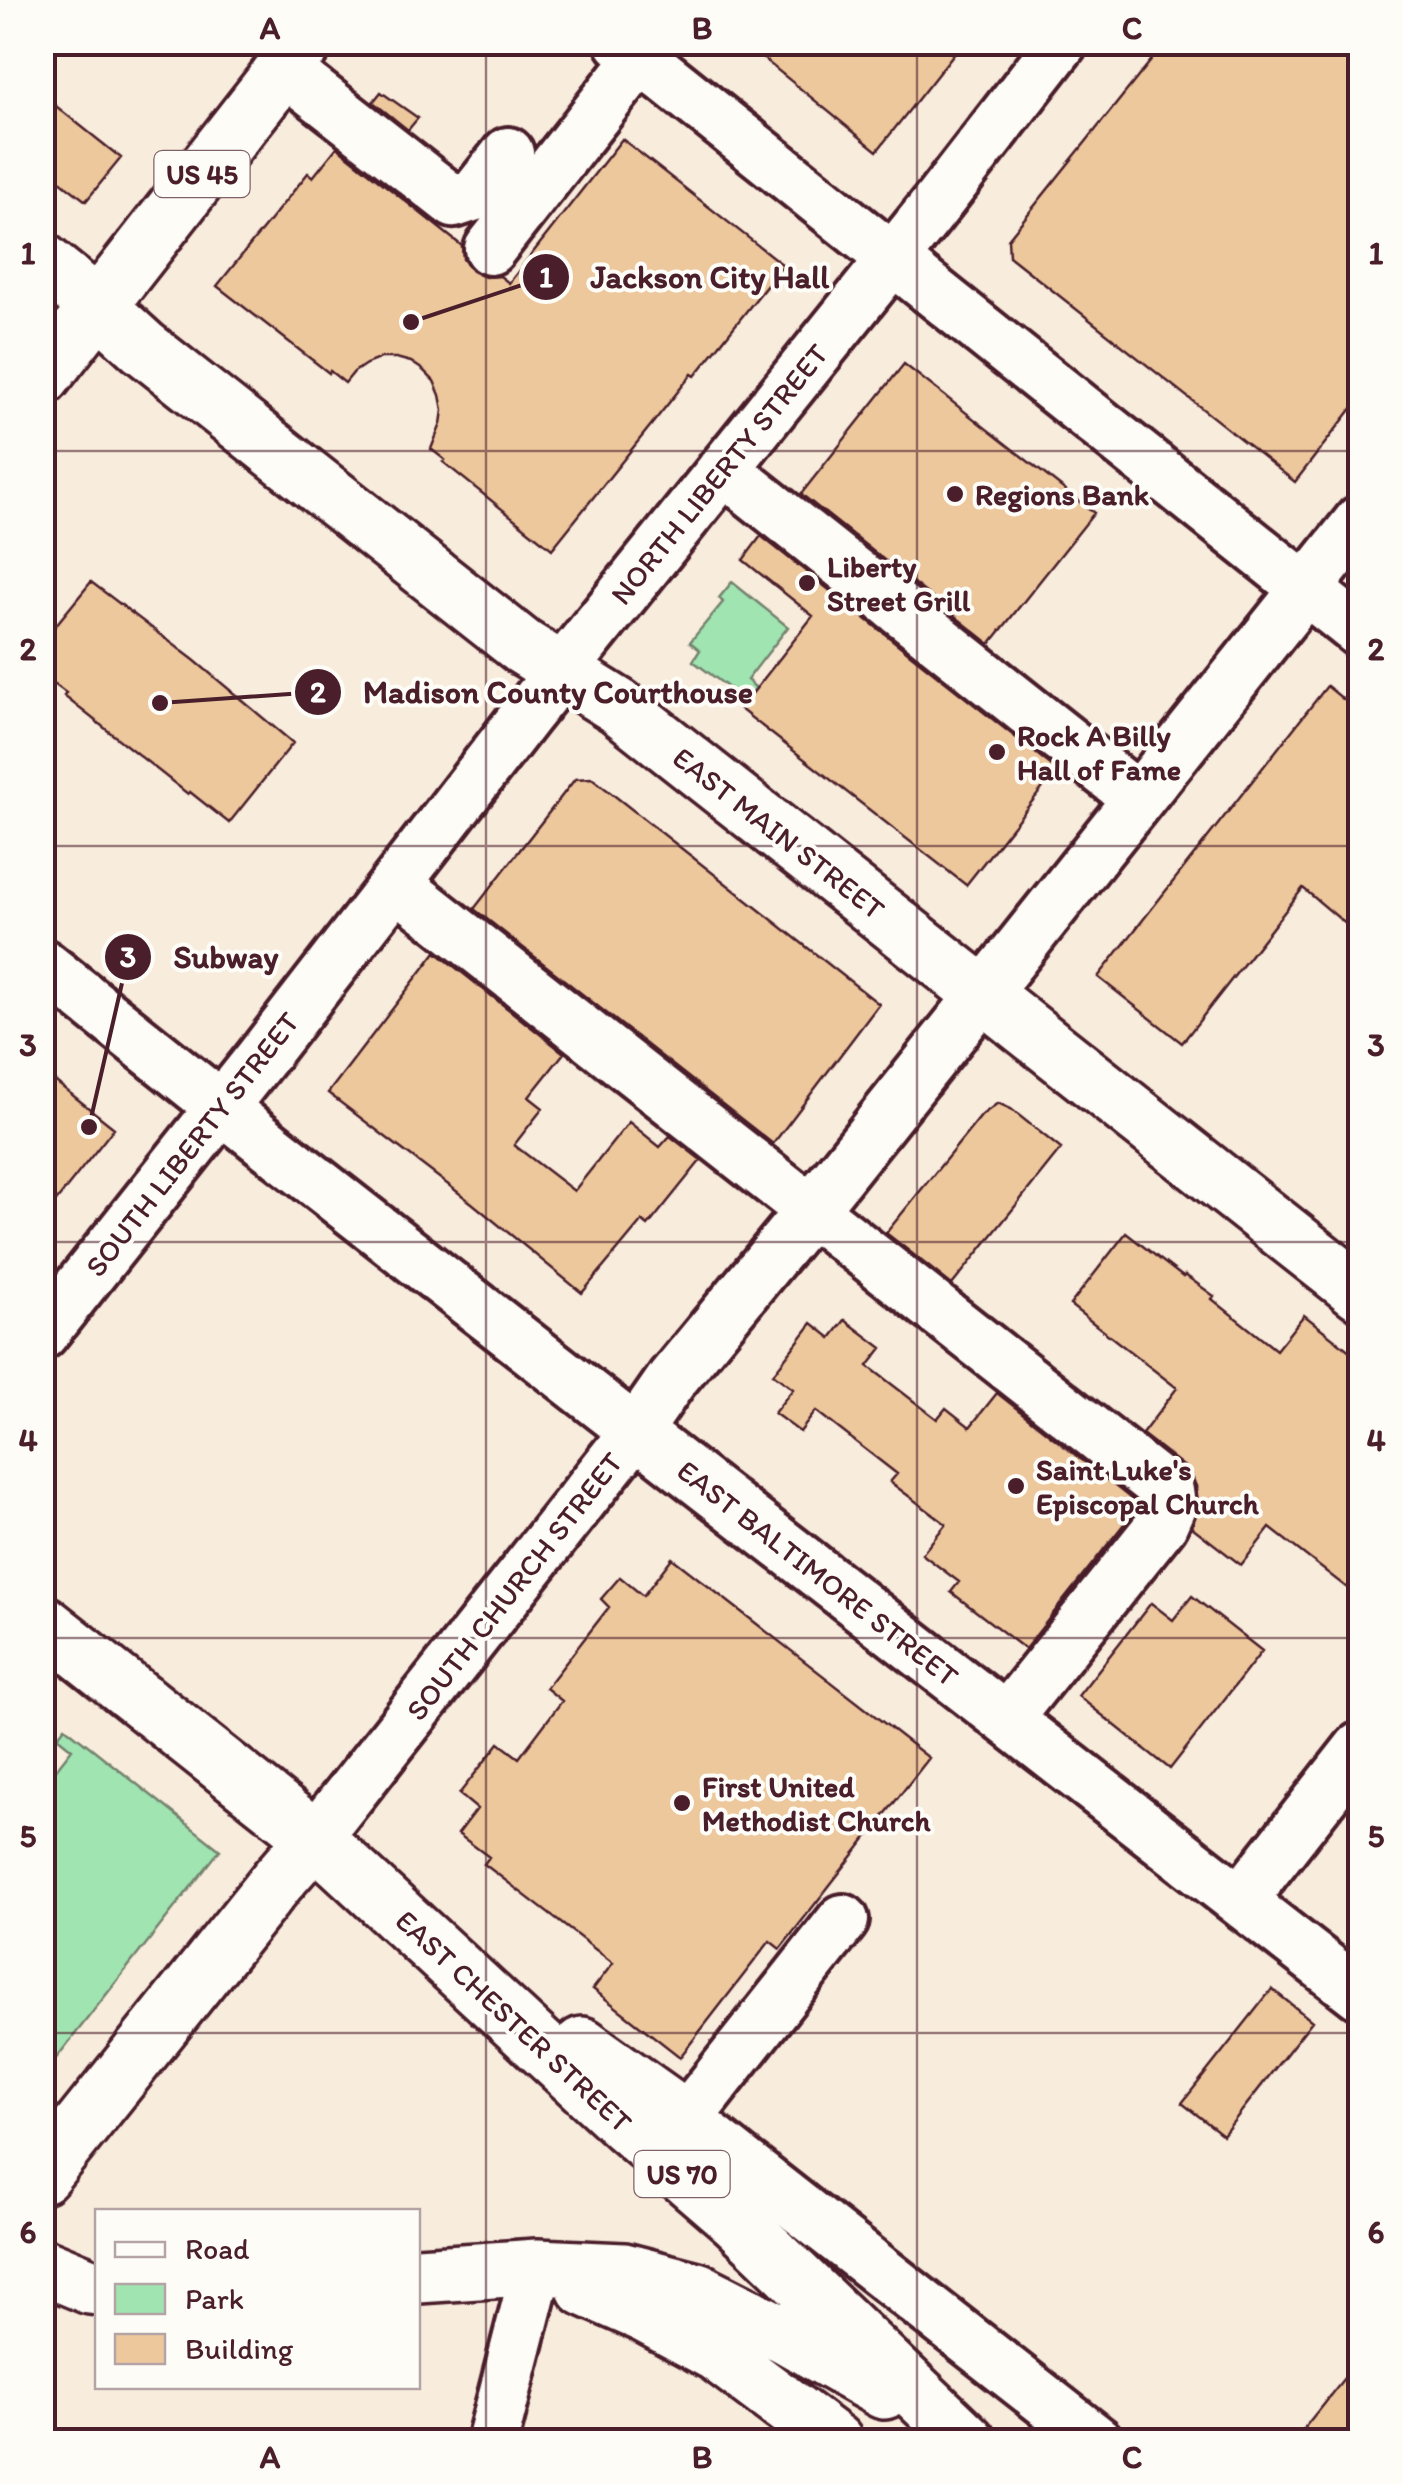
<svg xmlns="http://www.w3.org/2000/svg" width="1403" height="2484" font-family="Itim,sans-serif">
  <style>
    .green { fill: #9fe4b1; stroke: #74826e; stroke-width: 2.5 }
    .building { fill: #edc89d; stroke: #4a1f2b; stroke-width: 2.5 }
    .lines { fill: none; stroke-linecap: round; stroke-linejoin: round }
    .minor-casing { stroke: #4a1f2b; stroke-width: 58 }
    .major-casing { stroke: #4a1f2b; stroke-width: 62 }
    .highway-casing { stroke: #4a1f2b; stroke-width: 62 }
    .minor { stroke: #fdfcf7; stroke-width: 50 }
    .major { stroke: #fdfcf7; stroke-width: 55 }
    .highway { stroke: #fdfcf7; stroke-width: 55 }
    .grid { fill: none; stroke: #4a1f2b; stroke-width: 2.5; stroke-opacity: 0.55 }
    .poi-dot { fill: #4a1f2b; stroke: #fdfcf7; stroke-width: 4 }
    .labels { text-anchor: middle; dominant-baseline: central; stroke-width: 8; stroke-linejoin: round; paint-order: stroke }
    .shield { fill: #fdfcf7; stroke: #806168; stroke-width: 2.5 }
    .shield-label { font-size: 28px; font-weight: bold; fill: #4a1f2b }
    .street-label { font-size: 30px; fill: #4a1f2b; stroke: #fdfcf7 }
    .poi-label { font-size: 30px; font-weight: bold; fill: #4a1f2b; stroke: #fdfcf7; text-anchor: start }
    .leader { fill: none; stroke: #4a1f2b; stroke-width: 4 }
    .callout-dot { fill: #4a1f2b; stroke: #fdfcf7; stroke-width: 4 }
    .mark-label { font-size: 30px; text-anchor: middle; font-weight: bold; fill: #fff }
    .callout-label { font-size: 32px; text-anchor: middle; font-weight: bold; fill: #4a1f2b; stroke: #fdfcf7; stroke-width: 8; stroke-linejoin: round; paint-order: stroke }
    .neatline { fill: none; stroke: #4a1f2b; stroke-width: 4 }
    .grid-label { font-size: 32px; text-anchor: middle; font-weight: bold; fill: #4a1f2b }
  </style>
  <rect width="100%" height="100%" fill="#f8ecdc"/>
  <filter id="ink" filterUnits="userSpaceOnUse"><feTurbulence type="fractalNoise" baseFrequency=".01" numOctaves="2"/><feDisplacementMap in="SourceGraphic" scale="20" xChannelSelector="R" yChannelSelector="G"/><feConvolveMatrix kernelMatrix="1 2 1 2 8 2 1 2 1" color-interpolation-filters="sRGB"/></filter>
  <g filter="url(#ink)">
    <!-- green -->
    <path class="green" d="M732,582L788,627L747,680L756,688L746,701L693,661L700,650L690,642L723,602L719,598Z
      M65,1727L220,1850L43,2075V1772H54L72,1749L57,1737Z"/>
    <!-- building -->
    <path class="building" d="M743,42H963L877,151Z
      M1166,42H1329L1360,68V398L1295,482L1009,256L1008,239Z
      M381,92L418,118L408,130L373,102Z
      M42,95L121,158L86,201L42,167Z
      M622,139L783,265L695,376L692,374L552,549L443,462L445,460L431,449L441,424L443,410L440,395L434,381L423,370L411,362L396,358H381L366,364L354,372L345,383L330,371L329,373L217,286L308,173L313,177L337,147L462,246L463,259L472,271L485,277L500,276L509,283Z
      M904,364L1094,513L990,644L801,494Z
      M761,536L1057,770L966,885L740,709L813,616L743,560Z
      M91,582L194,660L293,743L229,823L190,792L188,794L64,696L66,693L42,675V642Z
      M1327,686L1360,713V936L1303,888L1182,1043L1098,977Z
      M592,778L879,1004L773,1144L474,909L575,779Z
      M436,952L564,1053L529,1097L543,1108L514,1145L574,1191L629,1122L660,1147L670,1136L701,1160L648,1226L642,1221L582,1293L472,1203L328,1093Z
      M42,1071L114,1128L42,1219Z
      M998,1103L1011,1109L1061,1149L952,1285L886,1233L982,1115Z
      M1126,1233L1183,1277L1185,1275L1214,1296L1212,1299L1276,1350L1304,1315L1360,1359V1598L1270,1528L1241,1565L1192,1527L1198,1503L1196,1486L1186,1468L1142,1434L1177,1388L1070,1305Z
      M845,1320L882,1348L868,1366L937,1419L946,1408L970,1427L997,1393L1139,1505L1025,1649L951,1592L959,1582L922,1554L946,1524L890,1482L897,1474L816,1411L800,1432L774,1413L793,1389L773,1374L812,1323L831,1338Z
      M672,1558L929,1758L780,1949L770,1941L680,2057L593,1989L613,1963L484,1864L489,1857L458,1834L477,1809L459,1794L499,1743L519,1758L562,1701L546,1688L609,1607L601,1599L620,1577L643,1596Z
      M1192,1596L1262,1651L1170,1769L1078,1696L1151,1603L1173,1620Z
      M1272,1989L1312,2021L1223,2135L1182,2103Z
      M1360,2358V2442H1293Z"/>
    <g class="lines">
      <defs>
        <path id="minor" d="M621,42L1360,632
          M284,69L454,202L475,195L508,153
          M490,249L640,58
          M723,469L1138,798
          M396,884L1168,1491L1170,1506L1162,1524L1006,1719
          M42,964L265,1142L589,1395L1360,1994
          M42,1334L260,1059L526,715L931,211L1062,42
          M315,1838L636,1431L672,1379L811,1210L1360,521
          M1241,1900L1360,1748
          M843,1920L686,2119L1098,2442
          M492,2442L537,2267"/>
        <path id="major" d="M42,261L98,306L143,347L523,647L618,706L1360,1292
          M42,378L305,42"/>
        <path id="highway" d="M42,1622L315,1838L627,2126L736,2220L968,2442
          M582,2045L686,2119
          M42,2175L277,1881L315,1838
          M42,2266L90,2286L98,2287
          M418,2275L537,2267L624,2271L697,2290L789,2337L884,2391
          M585,2288L642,2313L716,2353L835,2442"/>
      </defs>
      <!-- minor casing -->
      <use href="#minor" class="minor-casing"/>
      <!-- major casing -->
      <use href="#major" class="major-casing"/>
      <!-- highway casing -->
      <use href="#highway" class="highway-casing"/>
      <!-- minor -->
      <use href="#minor" class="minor"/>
      <!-- major -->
      <use href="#major" class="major"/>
      <!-- highway -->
      <use href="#highway" class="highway"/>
    </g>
  </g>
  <!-- grid -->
  <path class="grid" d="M486,42V2442M917,42V2442M42,451H1360M42,846H1360M42,1242H1360M42,1638H1360M42,2033H1360"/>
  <!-- markers -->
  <g class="poi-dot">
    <circle cx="955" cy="494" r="10"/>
    <circle cx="807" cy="583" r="10"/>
    <circle cx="997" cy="752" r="10"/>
    <circle cx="1016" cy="1486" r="10"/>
    <circle cx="682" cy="1803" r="10"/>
  </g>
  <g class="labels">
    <!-- shield labels -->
    <g class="shield">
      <rect x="154.5" y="151" width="95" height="46" rx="8"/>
      <rect x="634.5" y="2151" width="95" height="46" rx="8"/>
    </g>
    <g class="shield-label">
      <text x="202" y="174">US 45</text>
      <text x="682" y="2174">US 70</text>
    </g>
    <!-- street labels -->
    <g class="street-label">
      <text transform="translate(719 474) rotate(-51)">NORTH LIBERTY STREET</text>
      <text transform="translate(779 833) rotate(38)">EAST MAIN STREET</text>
      <text transform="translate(192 1144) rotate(-52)">SOUTH LIBERTY STREET</text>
      <text transform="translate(818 1573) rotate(38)">EAST BALTIMORE STREET</text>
      <text transform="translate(514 1586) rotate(-52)">SOUTH CHURCH STREET</text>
      <text transform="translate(514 2021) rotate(43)">EAST CHESTER STREET</text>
    </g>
    <!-- poi labels -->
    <g class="poi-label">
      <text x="975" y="494">Regions Bank</text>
      <text x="827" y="566">Liberty<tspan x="827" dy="34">Street Grill</tspan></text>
      <text x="1017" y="735">Rock A Billy<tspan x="1017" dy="34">Hall of Fame</tspan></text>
      <text x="1036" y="1469">Saint Luke's<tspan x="1036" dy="34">Episcopal Church</tspan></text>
      <text x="702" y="1786">First United<tspan x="702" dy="34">Methodist Church</tspan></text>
    </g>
  </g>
  <!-- callouts -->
  <path class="leader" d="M411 322L546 277M160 703L318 692M89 1127L128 957"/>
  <g class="callout-dot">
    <circle cx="411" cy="322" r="10"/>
    <circle cx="160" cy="703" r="10"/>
    <circle cx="89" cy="1127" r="10"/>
    <circle cx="546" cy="277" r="25"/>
    <circle cx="318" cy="692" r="25"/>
    <circle cx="128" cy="957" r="25"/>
  </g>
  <g class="mark-label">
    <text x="546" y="287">1</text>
    <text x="318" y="702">2</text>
    <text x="128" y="967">3</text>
  </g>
  <g class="callout-label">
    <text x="710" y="288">Jackson City Hall</text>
    <text x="558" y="703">Madison County Courthouse</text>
    <text x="226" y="968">Subway</text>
  </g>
  <!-- margin -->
  <rect width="1403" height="2484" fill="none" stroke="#fdfcf7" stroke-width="110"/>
  <!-- legend -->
  <rect x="95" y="2209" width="325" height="180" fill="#fdfcf7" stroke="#b5a4a5" stroke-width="2.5"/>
  <rect x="115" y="2242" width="50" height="15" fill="#fdfcf7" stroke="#b5a4a5" stroke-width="2.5"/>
  <text x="185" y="2259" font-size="30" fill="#4a1f2b">Road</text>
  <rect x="115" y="2284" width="50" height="30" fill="#9fe4b1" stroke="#b5a4a5" stroke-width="2.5"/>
  <text x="185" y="2309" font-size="30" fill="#4a1f2b">Park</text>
  <rect x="115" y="2334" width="50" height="30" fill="#edc89d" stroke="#b5a4a5" stroke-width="2.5"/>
  <text x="185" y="2359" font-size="30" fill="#4a1f2b">Building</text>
  <rect x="55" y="55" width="1293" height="2374" class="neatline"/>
  <g class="grid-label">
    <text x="270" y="39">A</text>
    <text x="702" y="39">B</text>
    <text x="1132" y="39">C</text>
    <text x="28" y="264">1</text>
    <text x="1376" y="264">1</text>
    <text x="28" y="660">2</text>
    <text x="1376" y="660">2</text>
    <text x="28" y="1056">3</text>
    <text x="1376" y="1056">3</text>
    <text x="28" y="1451">4</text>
    <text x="1376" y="1451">4</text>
    <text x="28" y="1847">5</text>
    <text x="1376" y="1847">5</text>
    <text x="28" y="2243">6</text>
    <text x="1376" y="2243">6</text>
    <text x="270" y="2468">A</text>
    <text x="702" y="2468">B</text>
    <text x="1132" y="2468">C</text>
  </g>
</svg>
